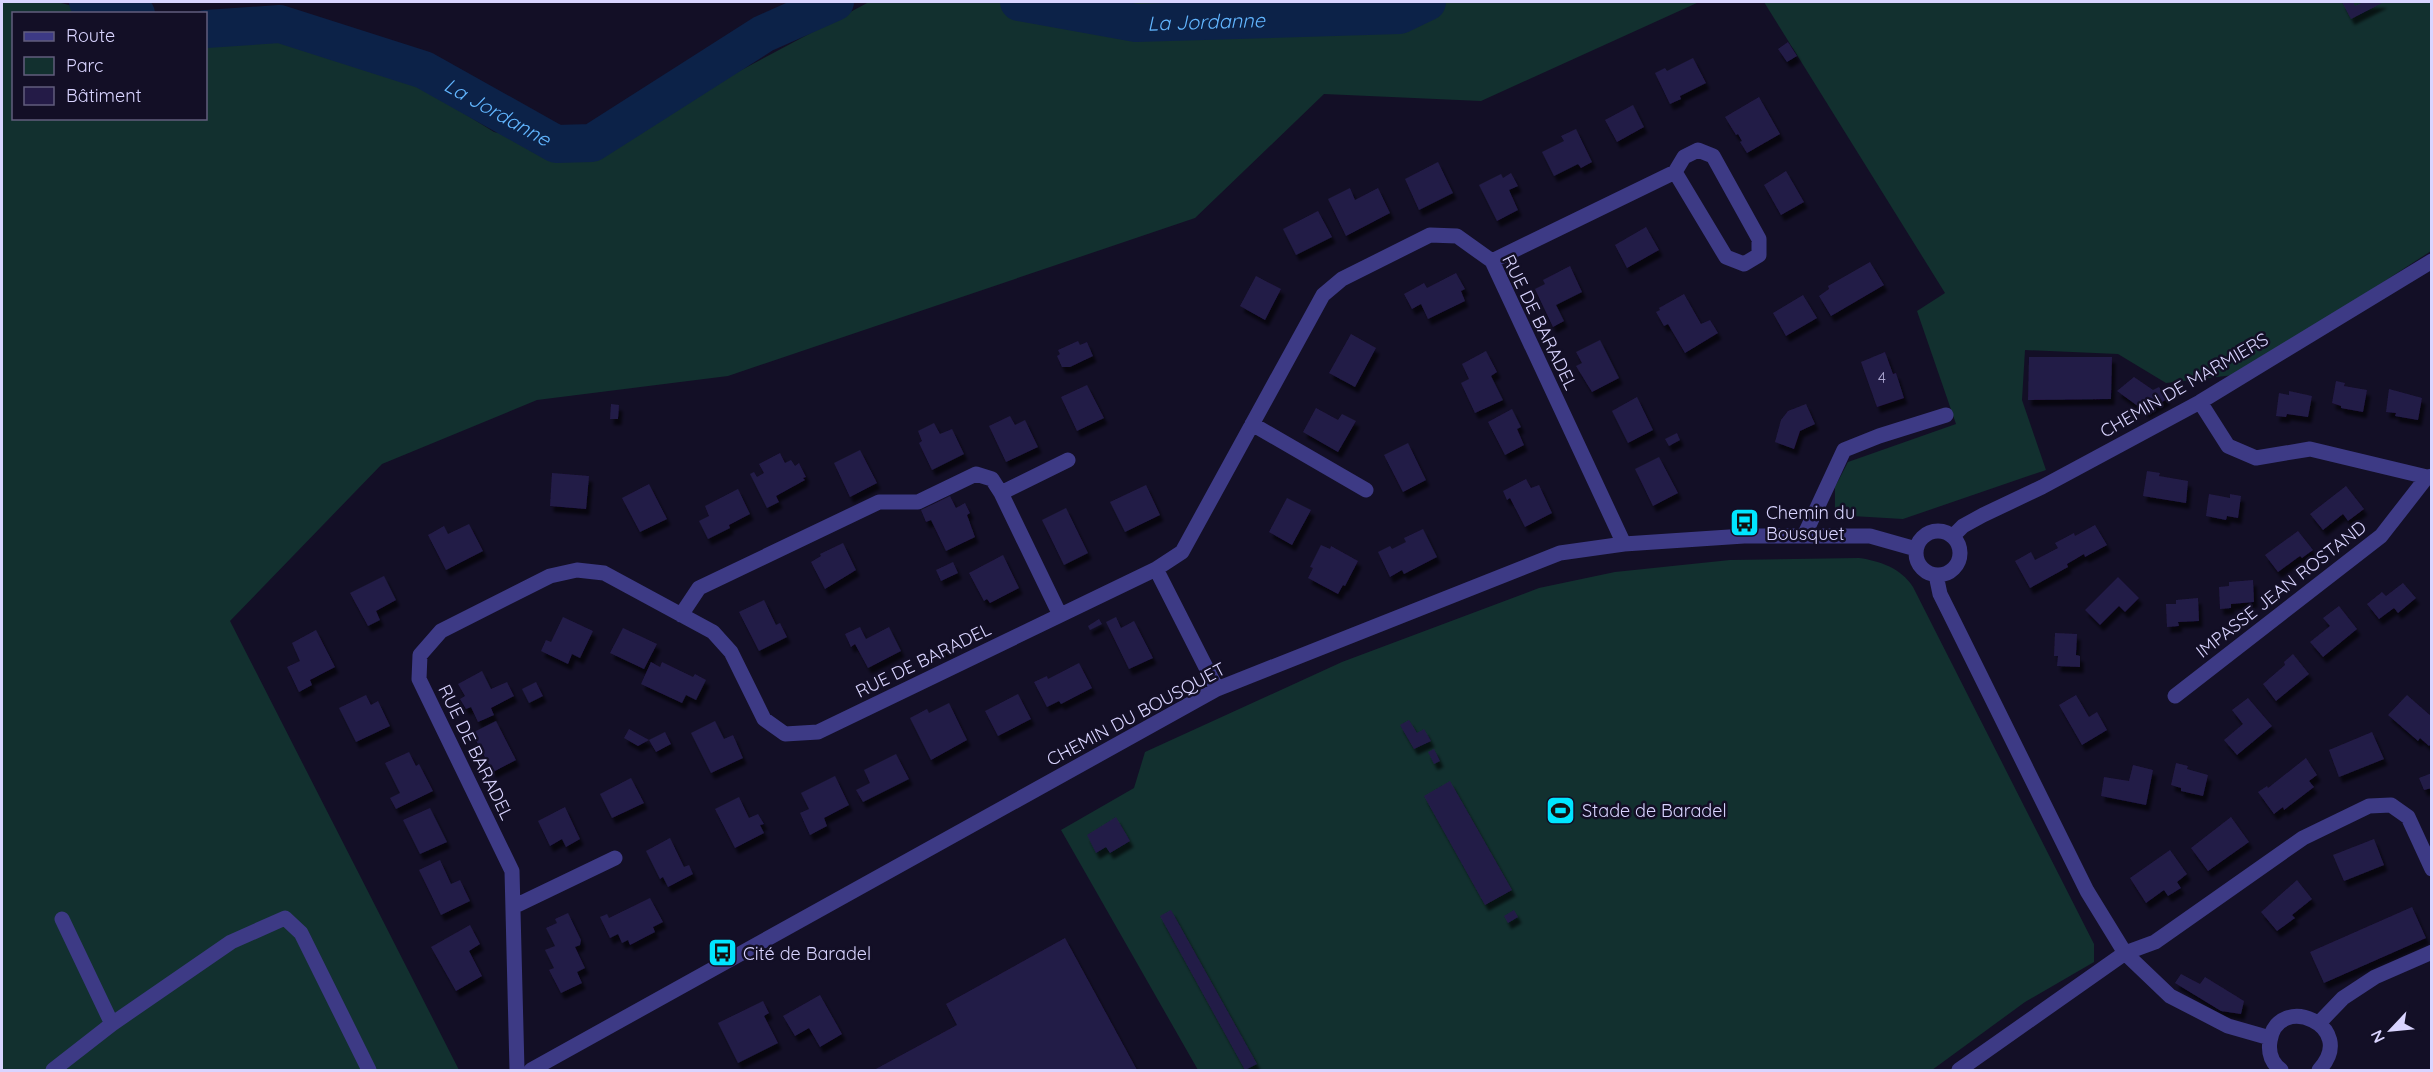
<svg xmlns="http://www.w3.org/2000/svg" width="2433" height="1072" font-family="Quicksand,sans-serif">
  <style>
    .green { fill: #12302f }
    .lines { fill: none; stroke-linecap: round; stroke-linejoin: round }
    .river { stroke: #0c2248; stroke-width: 38 }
    .building { fill: #241b47; filter: url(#shadow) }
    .street { stroke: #3d3a85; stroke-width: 15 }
    .labels { text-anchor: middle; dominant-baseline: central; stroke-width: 5; stroke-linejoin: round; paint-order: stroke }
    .number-label { font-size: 15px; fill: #aca6d1 }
    .street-label { font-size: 18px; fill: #d9d4ff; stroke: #130f26 }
    .poi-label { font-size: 18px; fill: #d9d4ff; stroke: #130f26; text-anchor: start }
    .water-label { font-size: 20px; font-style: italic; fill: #62b6ff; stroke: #130f26 }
  </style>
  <defs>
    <filter id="shadow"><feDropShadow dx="3.5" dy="6" stdDeviation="1.5" flood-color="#0009"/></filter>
  </defs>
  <rect width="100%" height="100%" fill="#130f26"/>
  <!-- green -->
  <path class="green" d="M2,2H57L102,13L14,14V118H206V37L282,30L383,63L494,132L589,151L869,2H1699L1481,101L1324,94L1195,218L728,376L537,400L382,464L230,621L459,1070H2Z
    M1764,2H2431V251L2242,374L2166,383L2118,354L2025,350L2022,400L2046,470L1903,519L1835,515V487L1848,462L1956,424L1917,311L1945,293Z
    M1859,558C1880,561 1901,568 1913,587L2094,944V962L2025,1002L1932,1070H1198L1061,830L1134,788L1145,752L1342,662L1539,588L1615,572L1730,560Z"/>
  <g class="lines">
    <!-- river -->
    <g class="river">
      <path d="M88,2L136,14"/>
      <path id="s1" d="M1019,2L1136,23L1400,15L1427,2"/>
      <path id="s2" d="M206,29L280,24L424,70L556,144L592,143L763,34L835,2"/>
    </g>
  </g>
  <!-- building -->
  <path class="building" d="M2342,2H2353L2355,6L2364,2H2384L2351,19Z
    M1788,42L1797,56L1787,62L1778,49Z
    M1693,58L1706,83L1680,96L1681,99L1670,104L1655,73L1665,68L1667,71Z
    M1759,97L1780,134L1747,153L1740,142L1742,141L1738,134L1736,135L1725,117Z
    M1633,105L1644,127L1617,142L1605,120Z
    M1576,129L1592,162L1581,168L1578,164L1554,176L1542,152L1564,141L1561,136Z
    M1438,162L1453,193L1419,210L1405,179Z
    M1786,171L1804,202L1781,215L1764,185Z
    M1511,173L1518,186L1509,190L1518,210L1497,221L1479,185L1501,174L1503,178Z
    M1350,188L1355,200L1378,188L1390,213L1346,236L1328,199Z
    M1318,211L1332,237L1296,255L1283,229Z
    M1646,227L1659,250L1627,268L1615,245Z
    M1870,262L1884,285L1831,316L1819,296L1829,289L1828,286Z
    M1570,266L1582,292L1556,305L1564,321L1553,327L1535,289L1545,284L1543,280Z
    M1456,273L1465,289L1461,291L1465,301L1428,319L1421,304L1412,309L1404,294L1424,283L1427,288Z
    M1256,276L1281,289L1265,320L1240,306Z
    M1684,294L1701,324L1710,320L1718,333L1685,353L1668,324L1664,326L1656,312L1660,310L1659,308Z
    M1803,295L1817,318L1786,336L1773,313Z
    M1351,334L1376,348L1355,387L1329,373Z
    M1600,340L1619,378L1592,392L1576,366L1582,363L1576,352Z
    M1078,341L1080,345L1087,342L1093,356L1070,367H1062L1057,356L1060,354L1058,350Z
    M1486,351L1497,372L1491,376L1503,400L1475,413L1461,383L1469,379L1462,364Z
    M1885,352L1893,374L1896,373L1904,398L1877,407L1861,362Z
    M2029,357H2112L2111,399L2028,400Z
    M2134,377L2153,390L2159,387L2167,399L2146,412L2117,391Z
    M2336,381L2345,383L2344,386L2367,390L2363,412L2341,408V406L2332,403Z
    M1087,385L1104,418L1077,431L1061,397Z
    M2389,389L2422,398L2418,420L2395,416L2396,413L2386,412Z
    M2289,391L2312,396L2308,417L2287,414L2286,417L2276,416L2279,393L2289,395Z
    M1637,397L1653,430L1628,443L1612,411Z
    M611,404L619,405L618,419H610Z
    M1806,404L1815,424L1800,431L1794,449L1775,442L1781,420L1788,411Z
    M1316,408L1338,420L1342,414L1356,421L1338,452L1303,432Z
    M1512,409L1521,427L1517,429L1524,445L1505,455L1488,422Z
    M1010,416L1015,425L1025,420L1038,447L1006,462L989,426Z
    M934,423L940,434L952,429L964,454L932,470L919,443L922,441L918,431Z
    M1677,433L1680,440L1669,446L1665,439Z
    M1408,443L1426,480L1403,492L1384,455Z
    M860,450L877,483L850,497L834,463Z
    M780,453L785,463L791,460L795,466L799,463L806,477L803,478L805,480L776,496L779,502L767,508L750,474L754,472L757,477L764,473L759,464Z
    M1659,457L1678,493L1653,506L1635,469Z
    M2147,471L2160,473L2159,476L2188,481L2186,503L2143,496Z
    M552,473L589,476L586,509L550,506Z
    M1526,479L1531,488L1539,485L1552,513L1525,527L1510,498L1507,500L1503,491Z
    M649,484L667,519L640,532L622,498Z
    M1146,485L1160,515L1125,532L1110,502Z
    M2346,486L2364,509L2348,521L2343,514L2323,530L2310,514Z
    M738,489L750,514L729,525L730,528L708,539L699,521L709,516L705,506Z
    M2209,494L2230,498V494L2241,496L2238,518L2227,516L2226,520L2206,516Z
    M950,496L956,508L965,503L970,513L967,515L975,537L946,551L931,520L926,522L921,510Z
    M1287,498L1311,510L1292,545L1269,532Z
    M1066,508L1088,553L1064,565L1042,520Z
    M469,524L483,551L446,570L428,535L444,526L448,534Z
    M2095,525L2107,545L2085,557L2084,554L2067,564L2068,567L2030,588L2015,561L2031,552L2035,560L2058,548L2055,543L2074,533L2075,536Z
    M1423,529L1437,557L1404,574L1402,570L1390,577L1378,552L1390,546L1392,549L1406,542L1404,538Z
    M2298,531L2313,550L2302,558L2300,556L2278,572L2265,555Z
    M843,543L856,570L825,589L811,562L821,556L820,554Z
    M1321,545L1330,549L1331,546L1358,561L1345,586L1343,585L1338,594L1308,578L1313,568L1310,567Z
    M1003,555L1019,588L990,603L987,599L984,601L969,573Z
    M953,562L958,573L941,581L936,570Z
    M384,576L396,600L376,611L380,620L368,626L350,593Z
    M2118,577L2139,598L2125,612L2119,606L2100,625L2085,610Z
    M2253,580L2254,602L2231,604V608L2220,609L2219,587L2229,586V582Z
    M2403,583L2416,598L2398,613L2394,608L2379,619L2367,604L2382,592L2386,596Z
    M2198,598L2199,621L2178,622L2179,626L2167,627L2166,604H2176V600Z
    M764,600L776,625L780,623L787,637L759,651L739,612Z
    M2339,606L2357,629L2323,657L2310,642L2330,626L2323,618Z
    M563,617L593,631L580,658L572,654L568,664L541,651L546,640L551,642Z
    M1116,617L1121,628L1134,621L1153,658L1129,669L1106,622Z
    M1099,619L1102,624L1090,630L1088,626Z
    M860,627L866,639L889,627L901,651L868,668L855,644L851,647L845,634Z
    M623,628L657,644L644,669L610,653Z
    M316,630L335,667L310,680L312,685L299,692L287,667L300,661L292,643Z
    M2055,633L2077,634L2076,655L2080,656V667L2057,666L2058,656H2054Z
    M947,641L951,648L940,653L937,647Z
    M2293,654L2309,674L2276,701L2263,684L2285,665L2284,662Z
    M651,662L660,667L662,662L693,677L695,674L706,680L696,700L686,695L682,703L641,684Z
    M1079,663L1092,688L1061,704L1059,701L1047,707L1034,682L1047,676L1048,679Z
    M482,671L491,689L507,682L514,696L491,708L494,715L478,722L471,707L466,709L460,699L465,696L458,684Z
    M536,682L543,696L529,703L522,689Z
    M1018,694L1031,719L998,736L985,711Z
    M366,695L371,705L378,701L390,726L356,742L339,708Z
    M2076,695L2089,717L2097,712L2107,730L2082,745L2059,705Z
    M2407,695L2432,717V743L2429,746L2420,738L2418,741L2388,715Z
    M2248,698L2272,726L2237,755L2224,740L2243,724L2232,710Z
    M949,703L967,740L931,760L910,718L927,709L929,713Z
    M1409,720L1417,733L1424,729L1431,741L1414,749L1400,725Z
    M496,721L516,760L493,772L472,733Z
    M715,721L724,739L733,735L743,758L711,773L691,733Z
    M629,729L649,740L638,746L624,738Z
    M665,732L671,744L656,752L649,740Z
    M2372,732L2384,759L2339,777L2329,750Z
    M1434,749L1440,761L1434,764L1428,752Z
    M409,752L416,766L419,764L433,791L396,809L390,798L400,793L385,763Z
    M896,754L909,779L863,802L856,790L870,783L864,770Z
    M2306,758L2317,775L2309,781L2314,787L2284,810L2283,807L2274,814L2258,792L2267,786L2268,788Z
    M2176,763L2188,766L2187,769L2208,775L2203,796L2181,791V788L2171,785Z
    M2133,765L2153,770L2146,805L2101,796L2104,777L2129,781Z
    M2432,773V788L2424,790L2419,778Z
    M835,776L849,805L824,818L827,826L810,835L800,813L809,809L801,793Z
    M631,778L644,803L612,818L600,794Z
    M1450,781L1512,890L1485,905L1424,796Z
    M739,797L749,818L758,814L764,824L760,825L764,833L735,848L715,809Z
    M565,807L580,839L566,847L562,839L550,846L538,821Z
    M430,808L447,842L420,854L403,820Z
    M1116,817L1130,841L1110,853L1106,847L1096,853L1087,835Z
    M2231,817L2249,842L2208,871L2191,848Z
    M670,838L684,867L689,865L693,874L668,887L663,877L660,879L646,851Z
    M2374,839L2384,865L2344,881L2333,855Z
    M2170,850L2187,874L2177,882L2181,888L2168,896L2164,890L2146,903L2130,878Z
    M440,860L451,884L460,880L470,901L441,915L419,870Z
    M2297,880L2312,899L2292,915L2295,918L2277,931L2261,912Z
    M650,898L663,922L653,927L655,932L630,945L628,940L622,943L618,934L610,938L600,917L607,914L609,918Z
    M2412,907L2426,938L2324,983L2310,952Z
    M1171,910L1257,1064L1245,1070L1160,916Z
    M1514,910L1518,917L1508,923L1504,916Z
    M568,913L581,940L580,945L575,947L585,968L577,972L582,983L561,993L549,970L554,968L545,950L555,946L546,928L557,923L555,919Z
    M470,925L480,944L469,951L482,976L456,991L431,947Z
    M1065,938L1137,1070H874L957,1025L946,1004Z
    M2181,974L2200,984L2205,977L2244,1001L2241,1014L2221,1011L2175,983Z
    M820,995L842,1034L820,1047L809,1028L795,1036L783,1016Z
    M763,1001L769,1013L764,1016L778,1043L738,1063L718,1023Z"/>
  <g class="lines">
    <!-- street -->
    <path class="street" d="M1492,261L1675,172L1684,157L1698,150L1713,156L1759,239V255L1744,264L1726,257L1675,172
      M2200,402L2228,446L2256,458L2310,449L2427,477L2432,476
      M1252,424L1366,490
      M1001,493L1068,460
      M1916 553a22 22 0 1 1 44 0a22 22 0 1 1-44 0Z
      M1804,536L1844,450L1879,436L1946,415
      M1953,536L1963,526L1983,515L2042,487L2200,402L2432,261
      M1156,569L1217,689
      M1936,575L1940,594L1950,614L2087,891L2125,953L2170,996L2228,1026L2270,1038
      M681,615L699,588L879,502H918L976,474L992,479L1001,493L1060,615
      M2175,696L2381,536L2427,477
      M513,907L615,858
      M62,919L112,1024
      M2319,1023L2343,998L2375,977L2432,952
      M53,1070L112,1024L231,942L285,918L301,933L369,1070
      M517,1070L512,871L419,679L420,655L441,631L550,576L577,570L604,573L713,632L731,652L764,719L785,734L818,732L1156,569L1182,552L1323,295L1342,279L1430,235L1457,236L1492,261L1624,544
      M531,1070L1217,689L1560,553L1624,544L1744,536H1870L1916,549
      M1959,1070L2125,953L2155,942L2303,838L2369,806L2391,805L2408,817L2432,869
      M2281,1070C2272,1063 2268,1053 2270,1041C2277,991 2360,1026 2319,1070"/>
  </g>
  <!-- icons -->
  <defs>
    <symbol id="bus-square" viewBox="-11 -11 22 22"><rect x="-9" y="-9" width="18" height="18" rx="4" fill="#00e5ff" stroke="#130f26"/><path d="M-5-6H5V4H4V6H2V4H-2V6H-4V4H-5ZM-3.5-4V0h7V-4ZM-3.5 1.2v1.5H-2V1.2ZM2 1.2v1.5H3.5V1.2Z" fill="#111"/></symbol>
    <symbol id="stadium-square" viewBox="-11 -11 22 22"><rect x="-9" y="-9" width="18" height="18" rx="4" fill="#00e5ff" stroke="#130f26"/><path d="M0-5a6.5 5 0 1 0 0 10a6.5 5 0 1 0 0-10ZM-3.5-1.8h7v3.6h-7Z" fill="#111"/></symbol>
  </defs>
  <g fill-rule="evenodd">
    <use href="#bus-square" x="1728" y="506" width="33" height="33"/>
    <use href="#stadium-square" x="1544" y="794" width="33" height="33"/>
    <use href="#bus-square" x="706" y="936" width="33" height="33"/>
  </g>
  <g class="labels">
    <!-- number labels -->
    <g class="number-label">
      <text x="1882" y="377">4</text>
    </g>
    <!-- street labels -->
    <g class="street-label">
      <text transform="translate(1540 322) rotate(64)">RUE DE BARADEL</text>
      <text transform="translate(2184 385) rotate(-30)">CHEMIN DE MARMIERS</text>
      <text transform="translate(2281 589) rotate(-38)">IMPASSE JEAN ROSTAND</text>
      <text transform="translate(923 660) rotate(-26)">RUE DE BARADEL</text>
      <text transform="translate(1136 714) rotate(-28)">CHEMIN DU BOUSQUET</text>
      <text transform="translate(476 752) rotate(64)">RUE DE BARADEL</text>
    </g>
    <!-- poi labels -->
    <g class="poi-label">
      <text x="1766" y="512">Chemin du<tspan x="1766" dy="21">Bousquet</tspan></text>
      <text x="1582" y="810">Stade de Baradel</text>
      <text x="743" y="953">Cité de Baradel</text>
    </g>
    <!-- water labels -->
    <g class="water-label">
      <text stroke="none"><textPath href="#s1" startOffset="189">La Jordanne</textPath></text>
      <text stroke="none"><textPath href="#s2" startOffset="310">La Jordanne</textPath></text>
    </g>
  </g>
  <!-- border -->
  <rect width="2433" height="1072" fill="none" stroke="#d9d4ff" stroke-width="6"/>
  <!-- legend -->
  <rect x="12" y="12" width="195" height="108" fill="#130f26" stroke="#625e7d" stroke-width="1.5"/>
  <rect x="24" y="32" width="30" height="9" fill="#3d3a85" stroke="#625e7d" stroke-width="1.5"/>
  <text x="66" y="42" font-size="18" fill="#d9d4ff">Route</text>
  <rect x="24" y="57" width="30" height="18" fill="#12302f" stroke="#625e7d" stroke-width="1.5"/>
  <text x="66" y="72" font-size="18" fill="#d9d4ff">Parc</text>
  <rect x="24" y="87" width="30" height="18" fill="#241b47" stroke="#625e7d" stroke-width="1.5"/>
  <text x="66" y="102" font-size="18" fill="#d9d4ff">Bâtiment</text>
  <!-- north arrow -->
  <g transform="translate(2391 1030) rotate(244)" stroke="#130f26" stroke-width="4.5" paint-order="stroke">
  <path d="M0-4.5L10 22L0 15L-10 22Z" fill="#d9d4ff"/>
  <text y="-9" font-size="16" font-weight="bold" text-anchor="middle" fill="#d9d4ff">N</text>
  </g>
</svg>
